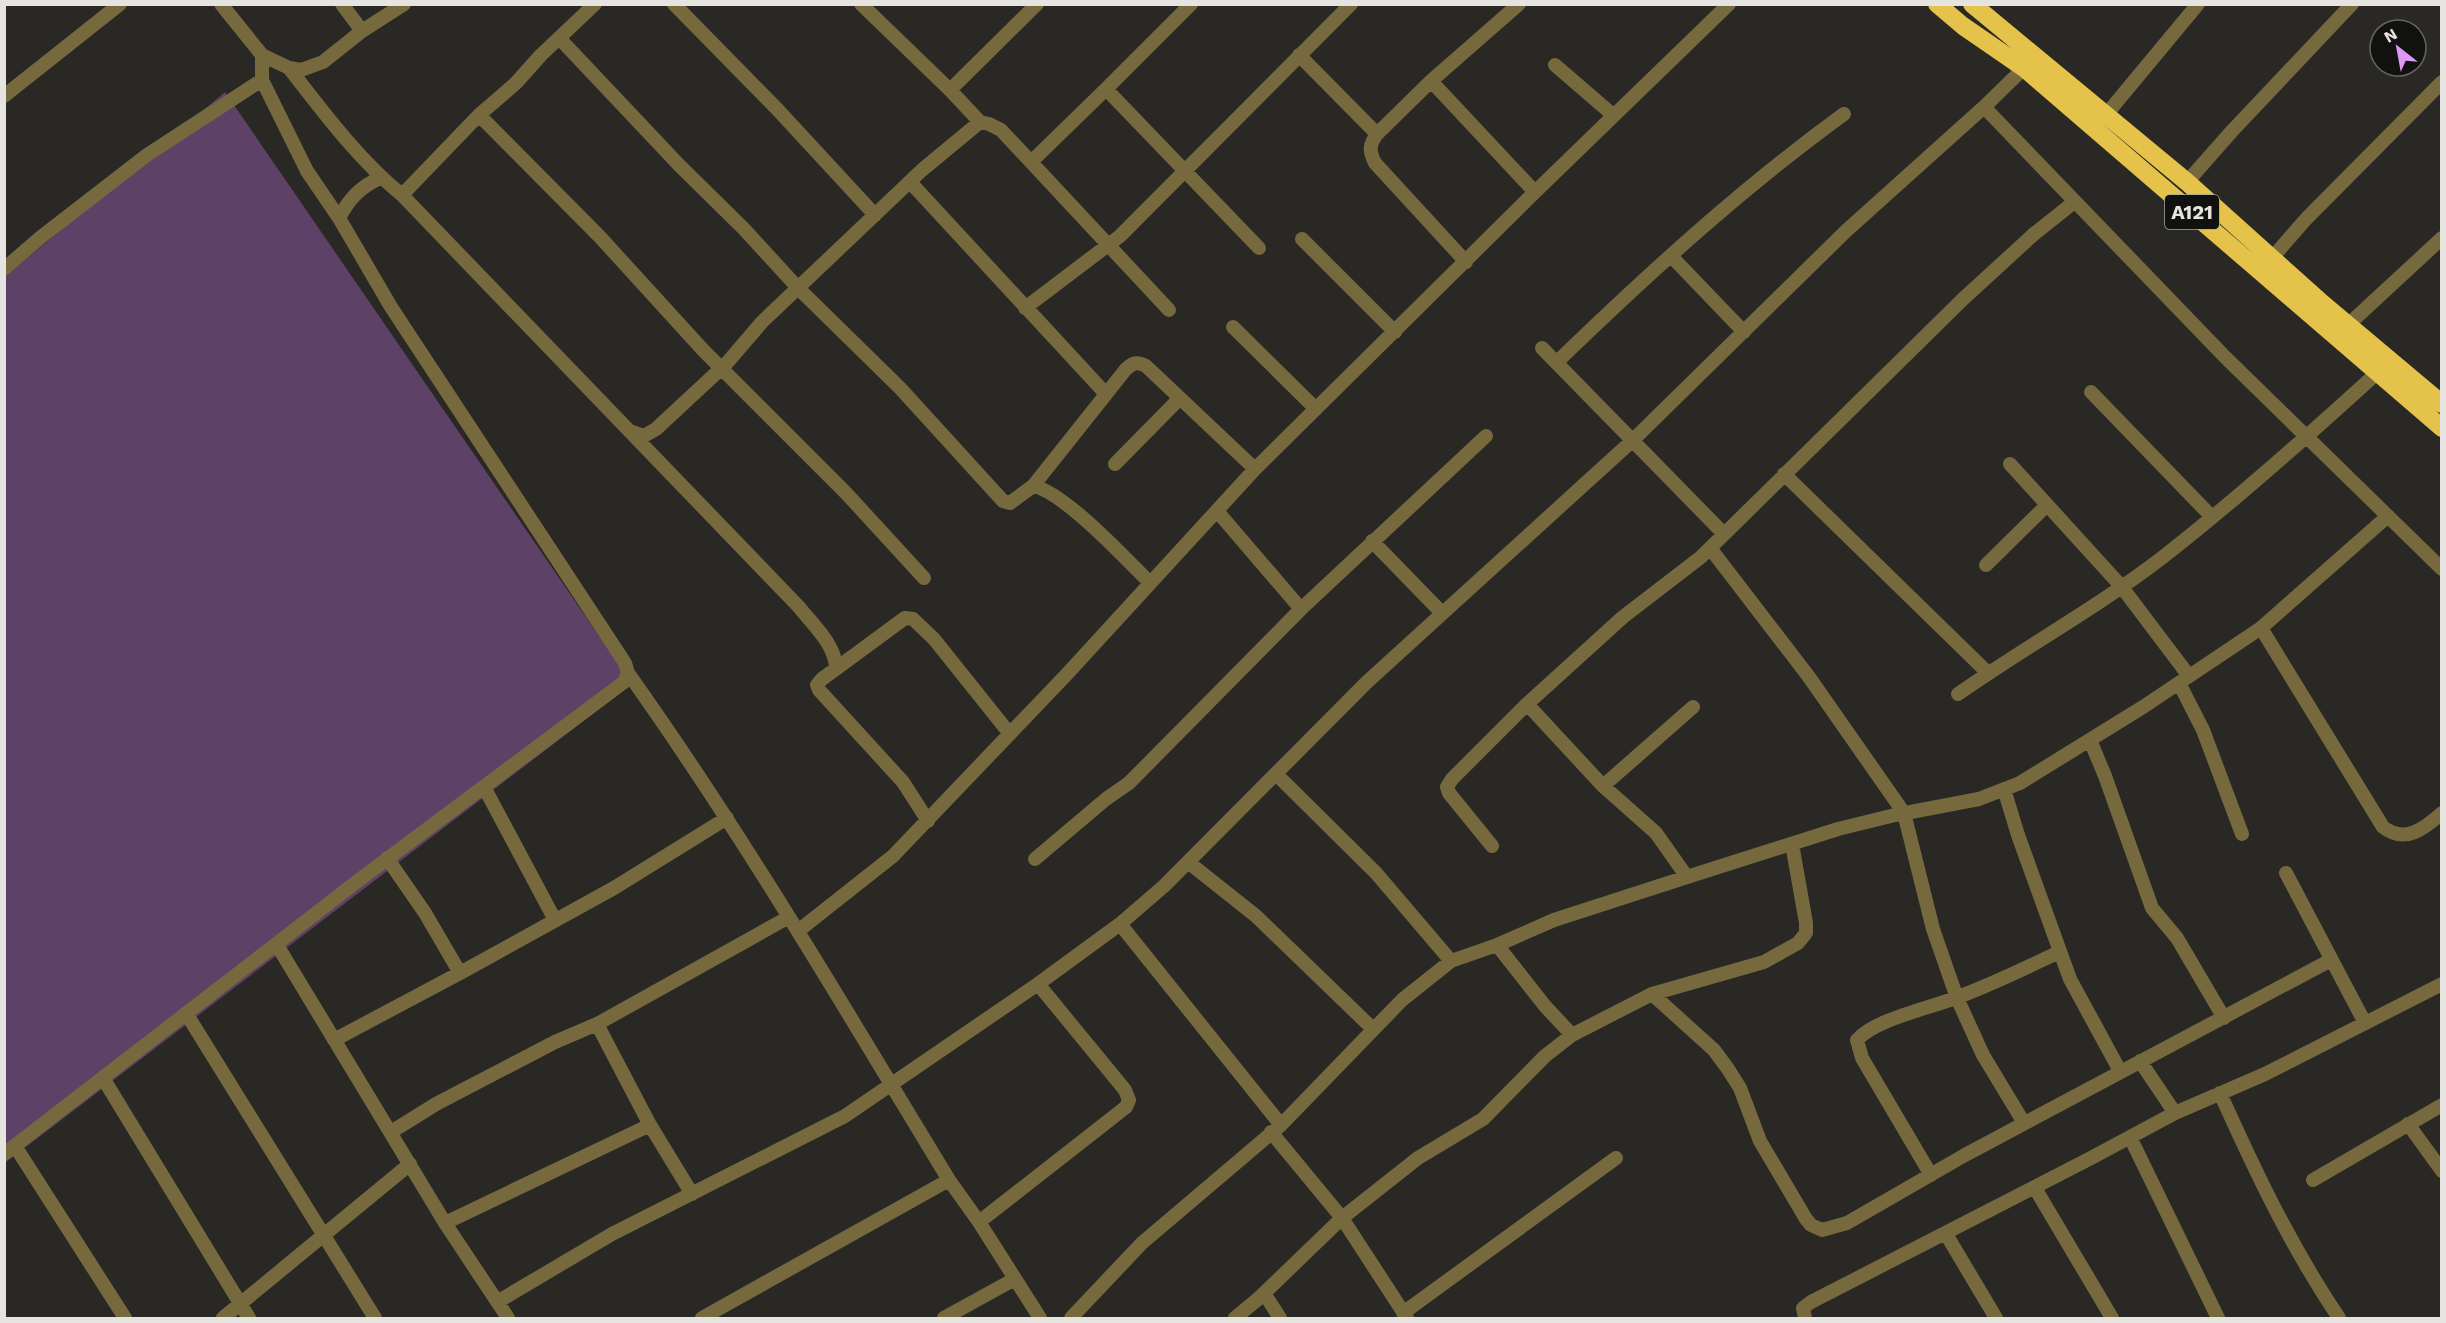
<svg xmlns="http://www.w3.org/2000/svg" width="2446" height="1323" font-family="'Work Sans',sans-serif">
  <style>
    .green { fill: #5e4167 }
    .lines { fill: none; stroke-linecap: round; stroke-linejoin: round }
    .minor { stroke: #76693e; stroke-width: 14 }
    .highway { stroke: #e5c24a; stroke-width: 18 }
    .labels { text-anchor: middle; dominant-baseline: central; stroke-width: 6; stroke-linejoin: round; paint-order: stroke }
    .shield { fill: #11110f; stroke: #a5a5a2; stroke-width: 1.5 }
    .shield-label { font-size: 20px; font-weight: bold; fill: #e5e4e1 }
  </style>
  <rect width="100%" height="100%" fill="#292824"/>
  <!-- green -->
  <path class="green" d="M225,92L632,684L5,1163V277Z"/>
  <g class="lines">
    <!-- minor -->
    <path class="minor" d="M221,4L262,55
      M342,4L362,31
      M674,4L778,110L875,215
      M861,4L950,90L980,122L989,124L1001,130L1169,310
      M1191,4L1106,89L1259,248
      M560,39L679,165L744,229L799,289L900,388L1003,501L1010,503L1033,486L1126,369C1133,363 1137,361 1146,366L1255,469
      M1299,55L1377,134
      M1555,65L1613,115
      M289,68C324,113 358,159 402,195L799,607C813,625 836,645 836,669
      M2024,68L1984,107L2225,357L2442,569
      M1431,81L1535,192
      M950,90L1037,4
      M4,96L120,4
      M479,115L600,237L703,350L846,493L924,578
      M2105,116L2198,4
      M1031,162L1106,89
      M910,182L1106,394
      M2187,182L2232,131L2352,4
      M402,195L479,115L516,83L541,55L595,4
      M339,218C349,199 360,187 380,178
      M1302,239L1395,332
      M1671,256L1744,332
      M2272,258L2306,219L2442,82
      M1466,262L1375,163C1369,151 1369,145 1377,134L1431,81L1519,4
      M4,269L41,237L147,155L262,80
      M1025,308L1120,236L1351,4
      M2349,324L2442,238
      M1233,327L1316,409
      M1542,348L1724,534
      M1557,362C1648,274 1742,188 1844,114
      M2091,392L2211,516
      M630,431L644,436L656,429L726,364L762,322L922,170L980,122
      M1115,464L1180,398
      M2010,464L2121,586L2189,676
      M1784,474L1988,673
      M1033,486C1064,492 1126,559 1150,583
      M1217,511L1301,609
      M1372,541L1442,613
      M1710,548L1809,677L1904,813L1933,929L1957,998L1983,1055L2024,1123
      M1986,565L2047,505
      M2261,628L2383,827C2405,844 2424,829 2442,813
      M628,673C744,836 845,1009 949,1180L979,1222L1040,1318
      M2179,683L2203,730L2242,834
      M1958,694C2025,647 2098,607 2163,557C2237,499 2308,436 2378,372
      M1527,704L1603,786L1656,833L1687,877
      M2090,740L2105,776L2152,908L2177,938L2224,1018
      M1276,774L1376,873L1451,961
      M1603,786L1693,707
      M484,787L555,920
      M2004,789L2018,835L2070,979L2120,1071
      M928,821L903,782L819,690L817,685L822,679L905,618L913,619L934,639L1010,734
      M1492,846L1449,793L1447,787L1452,779L1527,704L1623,617L1701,557L1963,299L2034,234L2073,203
      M387,858L425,913L460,973L614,888L727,818
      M1035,859L1106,799L1129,783L1301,609L1486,436
      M1188,862L1256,916L1373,1029
      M2286,873L2365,1023
      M1120,924L1281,1125
      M798,931L893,856L1067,674L1255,469L1535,192L1729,4
      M277,945L445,1223L508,1318
      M1497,945L1545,1006L1572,1035
      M1652,994L1714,1050L1728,1069L1740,1088L1760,1141L1806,1219L1811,1225L1822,1230L1847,1223L1965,1155L2331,960
      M186,1013L375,1318
      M334,1040L460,973
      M2140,1061L2175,1113
      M103,1078L249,1318
      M2220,1093C2256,1173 2290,1245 2339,1318
      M2408,1124L2442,1171
      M650,1125L692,1194
      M391,1132L436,1104L555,1042L597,1024L789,917
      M1271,1132L1342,1218L1407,1318
      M2130,1137L2218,1318
      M15,1146L125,1318
      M4,1154L359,880L624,682L628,673L625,663L391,307L339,218L307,171L262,80V55L289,68L301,70L323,62L362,31L404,4
      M1931,1175L1862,1058L1857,1040C1875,1019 1931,1008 1958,997C1992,984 2026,968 2059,952
      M2313,1180L2442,1105
      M2035,1188L2112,1318
      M979,1222L1126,1107L1129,1100L1125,1090L1038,984
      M445,1223L650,1125L597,1024
      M1946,1234L1996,1318
      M1264,1293L1280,1318
      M497,1302L612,1234L845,1116L1038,984L1120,924L1164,886L1367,682L1632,441L1846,231L1984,107
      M1403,1313L1616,1158
      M223,1318L410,1164
      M702,1318L949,1180
      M944,1318L1015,1279
      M1071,1318L1142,1243L1281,1125L1402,1000L1451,961L1497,945L1554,920L1687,877L1838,829L1895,815L1979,799L2020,783L2143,707L2261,628L2388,516
      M1235,1318L1258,1299L1342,1218L1418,1158L1483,1119L1545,1056L1572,1035L1652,994L1764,962L1798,943L1806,933V923L1792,844
      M1805,1318L1803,1308L1811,1302L2091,1158L2175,1113L2265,1074L2442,984"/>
    <!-- highway -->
    <path class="highway" d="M1937,4L1963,26L2024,68L2442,428
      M1972,4L2187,182L2323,304L2442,404"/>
  </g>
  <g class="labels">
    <!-- shield labels -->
    <rect class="shield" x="2165" y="195" width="54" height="34" rx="4.5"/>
    <g class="shield-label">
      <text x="2192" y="212">A121</text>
    </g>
  </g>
  <!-- border -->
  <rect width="2446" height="1323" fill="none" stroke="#e5e4e1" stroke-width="12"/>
  <!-- north arrow -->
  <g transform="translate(2398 48) rotate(329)"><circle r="28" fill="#11110f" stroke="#666563" stroke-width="1.5"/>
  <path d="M0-4.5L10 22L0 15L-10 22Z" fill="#dd99f3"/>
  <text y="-9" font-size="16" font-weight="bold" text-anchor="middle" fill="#e5e4e1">N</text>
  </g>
</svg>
